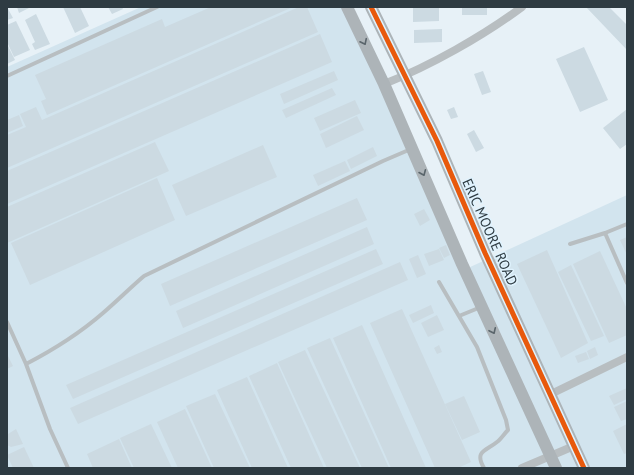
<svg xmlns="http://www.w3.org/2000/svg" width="634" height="475" font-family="'PT Sans',sans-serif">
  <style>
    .built { fill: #d2e4ee }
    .building { fill: #ccdae2 }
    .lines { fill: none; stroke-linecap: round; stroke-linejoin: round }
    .lane { stroke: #b8bec1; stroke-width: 4 }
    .street { stroke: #b8bec1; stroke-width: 8 }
    .secondary { stroke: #adb4b8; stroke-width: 12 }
    .cycleway-casing { stroke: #e0f3fe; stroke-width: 8 }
    .cycleway { stroke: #e8590c; stroke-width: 5 }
    .oneway { stroke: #5a656b }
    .labels { text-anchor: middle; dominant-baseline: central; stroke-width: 3; stroke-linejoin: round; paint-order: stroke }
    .street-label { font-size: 14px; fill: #2e3b42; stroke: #e0f3fe }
  </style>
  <rect width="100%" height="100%" fill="#e7f1f7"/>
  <!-- built -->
  <path class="built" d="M141,7H348L468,268L627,195V468H7V67Z"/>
  <!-- building -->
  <path class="building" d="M7,7L13,18L7,20Z
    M17,7H28L29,8L19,13Z
    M63,7H80L89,26L75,33Z
    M108,7H122L123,9L112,14Z
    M211,7H293L47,115L41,101L46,99L35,75L162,19L165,27Z
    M299,7H307L318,32L7,168V135L26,127L20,114L36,107L42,120Z
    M413,7H439V21L413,22Z
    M462,7H487V15H462Z
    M586,7H609L627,25V50Z
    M36,14L50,44L35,50L32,44L35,42L25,20Z
    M16,21L30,50L14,57L7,42V25Z
    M442,29V42L414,43V30Z
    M320,34L332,62L7,204V171Z
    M7,44L15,60L7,64Z
    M584,47L608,100L580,112L556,59Z
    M334,71L338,80L284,104L280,94Z
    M483,71L491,92L482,95L474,74Z
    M332,88L336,95L286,118L282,110Z
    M355,100L361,113L320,131L314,118Z
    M454,107L458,117L451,119L447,110Z
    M627,109V144L620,149L603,128Z
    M19,115L23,126L7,133V120Z
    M357,116L364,130L326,148L320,134Z
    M474,130L484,148L476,152L467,134Z
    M155,142L169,171L7,243V207Z
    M263,145L277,177L186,216L172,185Z
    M373,147L377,156L351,169L347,160Z
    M345,161L350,171L318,186L313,175Z
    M157,178L175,220L30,285L11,243Z
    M357,198L367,220L170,306L161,284Z
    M424,209L430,220L420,226L414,214Z
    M367,227L374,244L183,328L176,311Z
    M627,237V255L620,240Z
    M446,245L450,255L444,258L439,248Z
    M376,249L383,264L73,399L66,385Z
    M439,249L444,260L429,266L424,254Z
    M547,250L588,343L561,358L517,264Z
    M600,251L627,309V335L609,343L573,264Z
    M418,255L426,274L417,278L409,259Z
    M400,262L408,280L78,424L70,408Z
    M571,265L604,336L591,341L558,272Z
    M431,305L434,313L413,323L409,315Z
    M402,309L471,462L458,468H435L370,323Z
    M437,315L444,330L428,337L421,323Z
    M362,325L426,468H391L333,338Z
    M330,338L389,468H362L307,348Z
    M439,345L442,352L437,354L434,348Z
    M595,347L598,355L590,359L587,351Z
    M305,350L360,468H327L278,362Z
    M586,352L589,359L578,363L575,356Z
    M7,354L13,366L7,369Z
    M277,363L324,468H291L249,376Z
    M247,377L288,468H252L217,390Z
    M627,388V399L614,405L609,396Z
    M215,394L250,468H214L186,406Z
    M464,396L480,432L462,440L445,404Z
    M627,401V419L621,421L614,407Z
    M185,409L212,468H178L157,422Z
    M151,424L172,468H134L120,438Z
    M627,424V453L624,454L613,431Z
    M16,429L23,444L11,447L7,445V431L8,434Z
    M119,439L132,468H93L87,454Z
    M24,447L34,468H13L7,455Z"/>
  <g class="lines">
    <!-- lane -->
    <path class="lane" d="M7,76L157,7
      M627,224L605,233L627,283
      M570,244L605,233
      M439,282L477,347L506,420L508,430C504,434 501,439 497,442C486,451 474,451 484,468
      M459,316L481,307
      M7,322L26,364L50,429L68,468
      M26,364C53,350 80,333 103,313C117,301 130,288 144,276L383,161L411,149"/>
    <!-- street -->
    <path class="street" d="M384,84C430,66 483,36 522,7
      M551,394L627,357
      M522,468L574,446"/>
    <!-- secondary -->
    <path class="secondary" d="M347,7L384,84L462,264L556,468
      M371,7L437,141L485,253L584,468"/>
    <defs>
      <path id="cycleway" d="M371,7L437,141L485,253L584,468"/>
    </defs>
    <!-- cycleway casing -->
    <use href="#cycleway" class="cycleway-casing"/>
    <!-- cycleway -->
    <use href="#cycleway" class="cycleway"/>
  </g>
  <!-- one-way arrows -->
  <defs><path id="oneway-chevron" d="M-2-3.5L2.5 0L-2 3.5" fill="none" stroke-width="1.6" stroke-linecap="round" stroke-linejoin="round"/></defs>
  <g class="oneway">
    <use href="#oneway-chevron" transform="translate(364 42) rotate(64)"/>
    <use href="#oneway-chevron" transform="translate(423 173) rotate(67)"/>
    <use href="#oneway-chevron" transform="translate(493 331) rotate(65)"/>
  </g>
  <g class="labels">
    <!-- street labels -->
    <g class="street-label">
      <text transform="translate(490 232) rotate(66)">ERIC MOORE ROAD</text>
    </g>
  </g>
  <!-- border -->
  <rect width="634" height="475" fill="none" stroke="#2e3b42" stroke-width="16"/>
</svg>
